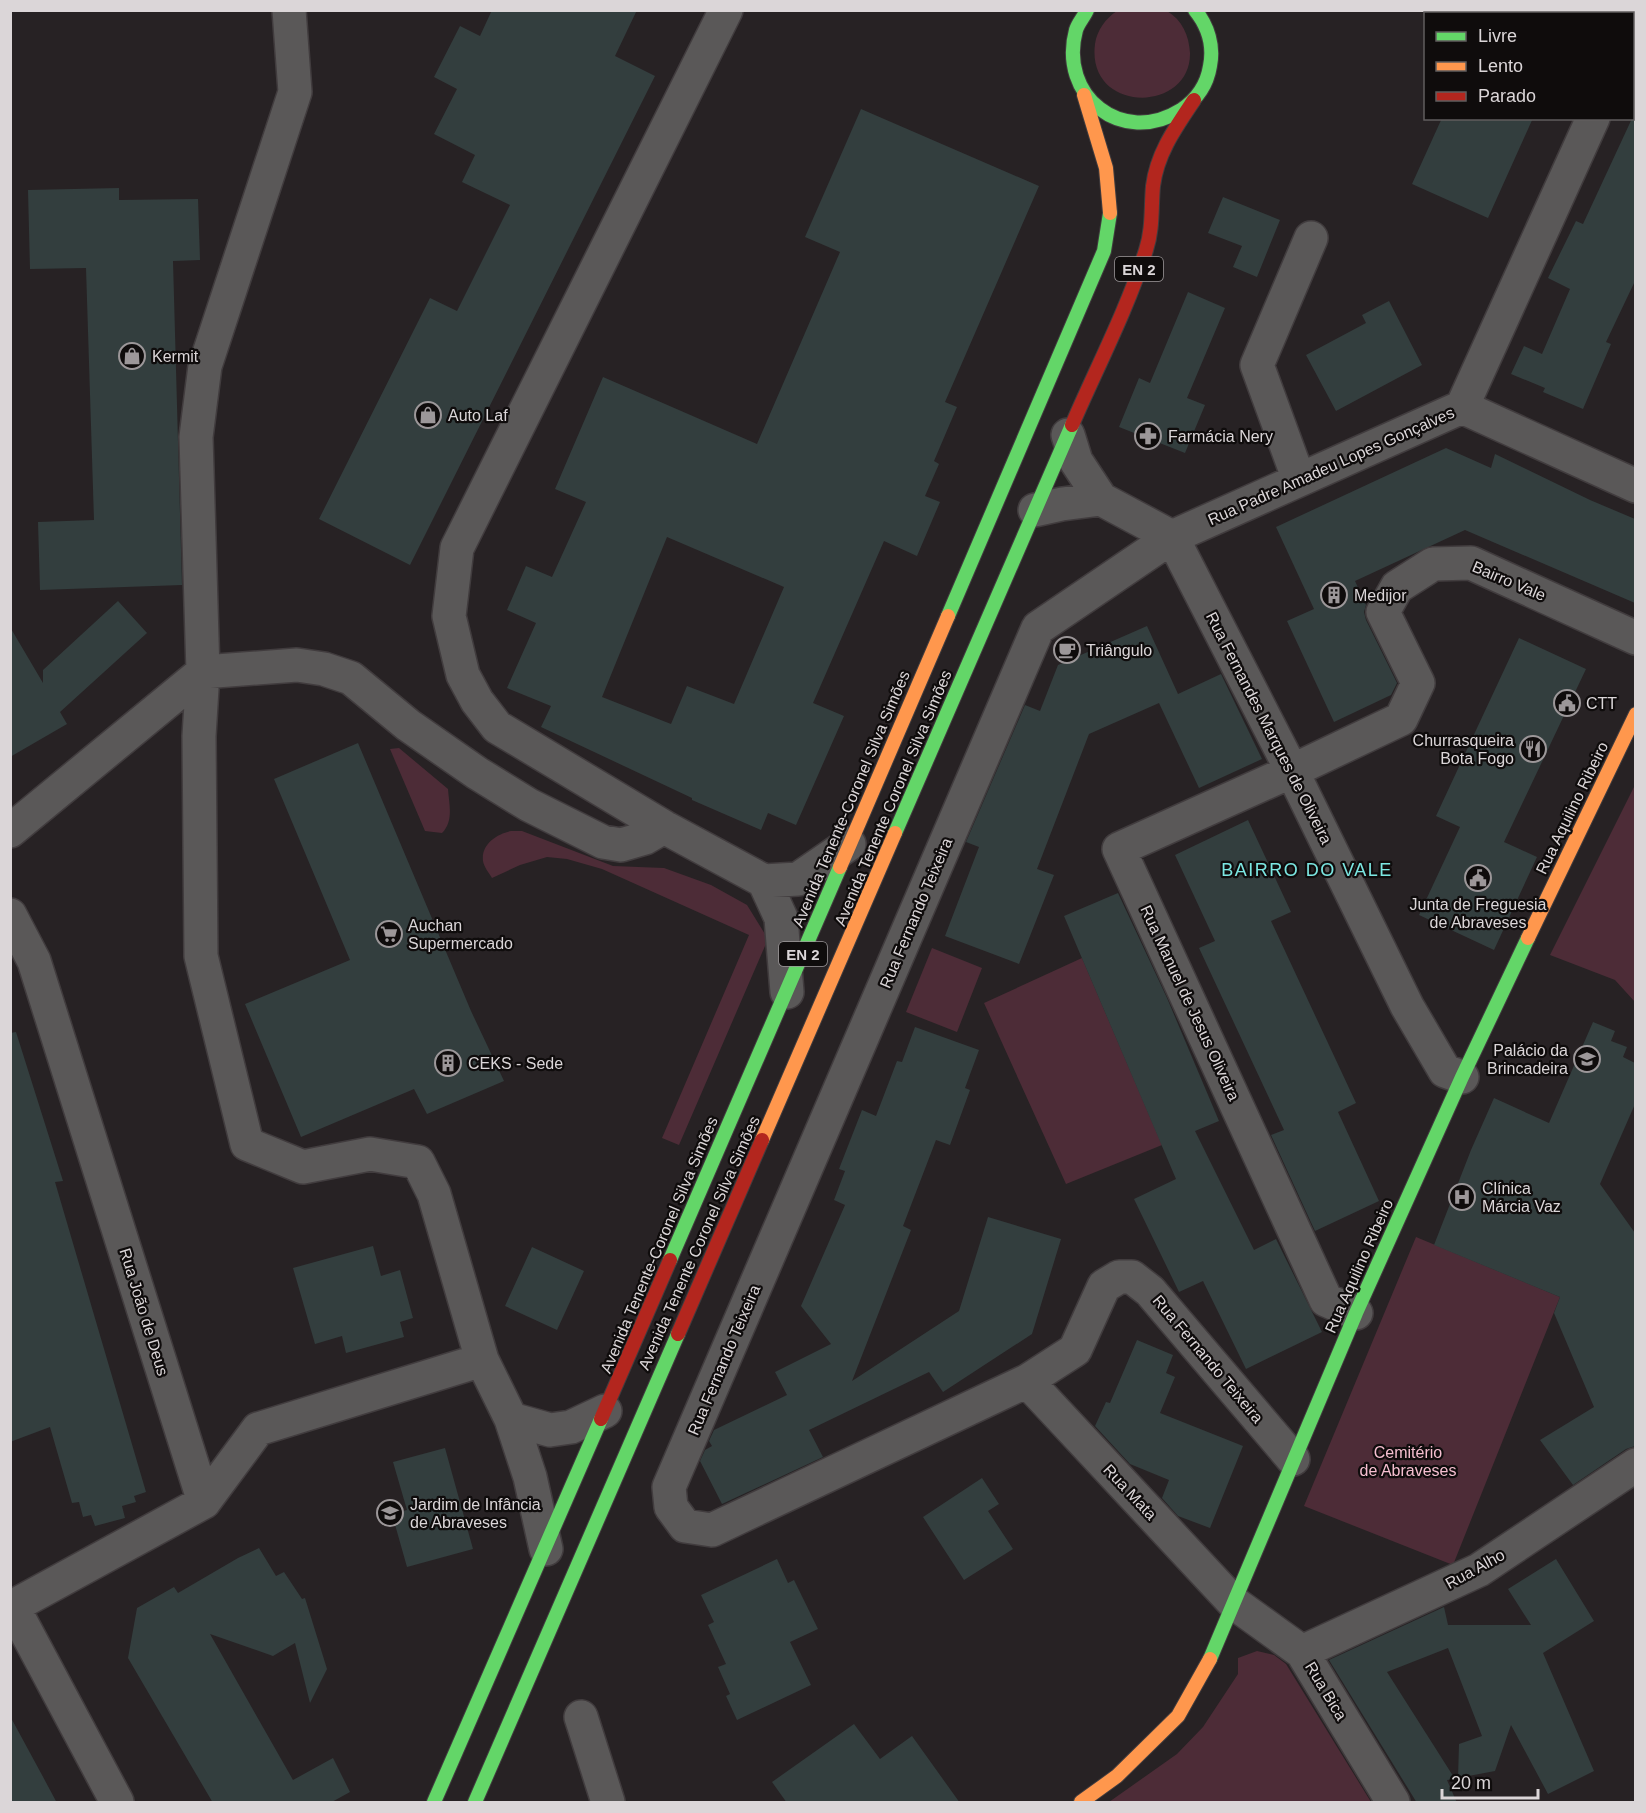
<svg xmlns="http://www.w3.org/2000/svg" width="1646" height="1813" font-family="Arial,sans-serif">
  <style>
    .green { fill: #4d2c37 }
    .building { fill: #333e3e; fill-rule: evenodd }
    .lines { fill: none; stroke-linecap: round; stroke-linejoin: round }
    .street-casing { stroke: #413c3e; stroke-width: 36 }
    .fast-casing { stroke: #413c3e; stroke-width: 16 }
    .slow-casing { stroke: #413c3e; stroke-width: 16 }
    .jam-casing { stroke: #413c3e; stroke-width: 16 }
    .street { stroke: #5a5858; stroke-width: 33 }
    .fast { stroke: #63d668; stroke-width: 14 }
    .slow { stroke: #ff974d; stroke-width: 14 }
    .jam { stroke: #b3261e; stroke-width: 14 }
    .labels { text-anchor: middle; dominant-baseline: central; stroke-width: 4.5; stroke-linejoin: round; paint-order: stroke }
    .shield { fill: #0f0c0c; stroke: #9e999b; stroke-width: 1.5 }
    .shield-label { font-size: 15px; font-weight: bold; fill: #dbd6d8 }
    .poi-label { font-size: 16px; fill: #dbd6d8; stroke: #0f0c0c; text-anchor: start }
    .street-label { font-size: 16px; fill: #dbd6d8; stroke: #0f0c0c }
    .park-label { font-size: 16px; fill: #f6bfd0; stroke: #0f0c0c }
    .neighbourhood-label { font-size: 18px; letter-spacing: 1.5px; fill: #7ce7e2; stroke: #0f0c0c }
  </style>
  <rect width="100%" height="100%" fill="#272224"/>
  <!-- green -->
  <path class="green" d="M1117,11H1167C1182,20 1189,35 1190,53C1191,114 1086,114 1095,44C1097,30 1106,18 1117,11Z
    M399,748L448,789C449,804 454,821 442,833L425,831L390,749Z
    M1635,785V1002L1615,980L1550,955Z
    M511,831H522L613,866L664,868L711,885L747,905L768,939L679,1145L662,1138L749,935L602,869L567,859L547,857L520,865L492,878C489,873 484,867 483,861C481,844 497,834 511,831Z
    M932,948L982,968L957,1032L906,1012Z
    M1082,958L1162,1145L1066,1184L984,1003Z
    M1416,1237L1560,1297L1453,1565L1304,1506Z
    M1257,1651L1274,1655L1286,1664L1371,1802H1109L1177,1754L1203,1727L1238,1674V1658Z"/>
  <!-- building -->
  <path class="building" d="M492,10H637L615,56L655,76L410,565L319,519L430,298L457,311L510,205L462,182L475,155L434,134L457,89L434,77L460,26L480,36Z
    M861,109L1039,186L945,402L957,407L934,461L939,464L925,496L940,502L917,556L884,541L813,703L844,716L796,825L768,813L761,830L692,800V798L541,727L551,706L507,688L536,623L507,610L526,566L552,577L586,502L555,489L603,377L757,444L840,252L805,237ZM667,537L784,587L734,704L687,686L671,724L602,697Z
    M1635,112V281L1606,342L1611,344L1583,409L1543,392L1545,388L1511,374L1524,346L1542,354L1570,289L1548,278L1576,221L1583,224Z
    M1442,118H1533L1488,218L1412,184Z
    M119,188V200L198,199L200,260L173,261L182,585L40,590L38,522L94,520L86,268L30,269L28,190Z
    M1223,197L1280,220L1257,277L1233,267L1242,246L1208,233Z
    M1188,292L1225,308L1187,398L1205,405L1185,453L1119,427L1139,378L1150,383Z
    M1389,301L1422,365L1336,411L1306,355L1366,323L1362,315Z
    M1446,448L1491,468L1495,454L1590,500L1635,519V603L1465,530L1355,581L1366,605L1364,612L1366,620L1397,683L1391,695L1334,722L1287,621L1314,609L1276,527Z
    M118,601L147,633L60,712L67,724L10,757V627L43,683V670Z
    M1147,626L1178,694L1221,674L1262,759L1199,788L1159,703L1089,734L1037,869L1054,875L1019,964L945,936L979,847L966,842L1025,705L1040,711L1058,665Z
    M1519,638L1586,669L1504,842L1537,857L1494,950L1419,915L1460,827L1436,816Z
    M358,743L471,1011L504,1081L427,1114L414,1089L301,1137L245,1004L350,960L274,779Z
    M1248,820L1291,912L1271,921L1356,1103L1338,1112L1379,1201L1315,1231L1271,1135L1284,1130L1199,948L1215,941L1175,855Z
    M1118,893L1167,998L1219,1121L1195,1131L1254,1250L1276,1239L1322,1332L1246,1369L1203,1281L1179,1292L1134,1199L1176,1179L1064,916Z
    M1593,1022L1615,1031L1611,1041L1627,1047L1623,1057L1635,1063V1104L1600,1184L1635,1233V1446L1626,1449L1573,1485L1540,1440L1594,1407L1554,1313L1560,1297L1434,1245L1471,1150L1494,1098L1549,1123Z
    M915,1027L979,1050L965,1088L970,1090L950,1145L936,1140L903,1226L911,1230L852,1381L959,1311L988,1217L1061,1239L1032,1334L943,1392L929,1372L809,1430L823,1457L722,1504L700,1461L705,1450L712,1446L709,1441L714,1430L787,1395L775,1372L831,1344L801,1306L845,1205L834,1200L845,1171L839,1169L862,1110L876,1116L897,1061L902,1062Z
    M16,1032L63,1181L55,1182L146,1492L134,1496L136,1502L122,1506L125,1518L95,1526L91,1515L83,1517L79,1502L72,1503L50,1427L10,1442V1033Z
    M373,1246L381,1276L400,1270L413,1318L400,1322L404,1337L346,1353L342,1336L315,1344L293,1268Z
    M532,1247L584,1271L557,1330L505,1306Z
    M1137,1340L1173,1355L1166,1373L1175,1377L1160,1413L1243,1446L1210,1528L1178,1516L1162,1498L1169,1480L1130,1464L1095,1426L1106,1402L1110,1403Z
    M445,1448L473,1549L407,1567L392,1514L407,1510L393,1462Z
    M982,1478L999,1504L988,1511L1013,1549L964,1580L923,1517Z
    M259,1548L276,1576L284,1572L302,1599L305,1598L327,1669L310,1703L295,1643L273,1656L210,1634L293,1780L333,1758L350,1792L330,1803H213L128,1658L137,1608L174,1587L178,1593L238,1558Z
    M777,1559L788,1583L794,1580L818,1629L790,1642L811,1685L737,1720L726,1696L730,1694L718,1667L726,1664L708,1625L714,1622L701,1595Z
    M1556,1559L1594,1621L1543,1653L1594,1771L1548,1794L1511,1725L1495,1771L1458,1778L1459,1744L1482,1736L1448,1648L1387,1672L1455,1779L1447,1780L1457,1803H1417L1329,1660L1444,1607L1448,1625H1531L1508,1589Z
    M10,1716L42,1775L57,1803H10Z
    M854,1724L880,1759L912,1736L960,1803H787L772,1782Z"/>
  <g class="lines">
    <defs>
      <path id="street" d="M289,10L295,92L205,366L196,437L203,672L199,736L201,956L247,1144L303,1167L370,1154L418,1162L434,1194L482,1360L511,1419L530,1477L546,1549
        M1488,10L1494,14
        M1442,14L1444,10
        M1632,32L1636,26
        M1462,407L1636,486
        M1068,435L1076,461L1101,499L1172,537L1292,771L1407,1006L1445,1071L1462,1077
        M1299,480L1257,365L1311,238
        M1035,510L1062,504L1101,499
        M664,827L497,727L477,701L463,675L449,616L457,548L726,10
        M10,831L203,672L297,665L324,669L351,678L408,725L477,773L529,805L603,842L621,845L645,838L664,827L764,881L798,879L849,844
        M764,881L781,918L787,992
        M10,915L34,961L204,1502L10,1608
        M1356,1313L1326,1300L1119,849L1292,771L1401,719L1418,683L1383,612L1397,587L1433,564L1471,563L1636,638
        M1027,1381L1234,1603L1302,1652L1393,1802
        M511,1419L550,1430L571,1427L605,1411
        M1293,1459L1150,1291L1132,1277H1119L1104,1286L1075,1350L1027,1381L712,1530L685,1526L671,1507L669,1487L1038,628L1172,537L1462,407L1593,118
        M204,1502L258,1429L482,1360
        M13,1607L117,1802
        M1302,1652L1479,1570L1636,1465
        M581,1717L608,1802"/>
      <path id="fast" d="M1087,10C1084,17 1078,23 1076,30C1058,96 1122,147 1181,110C1196,100 1207,85 1210,66C1214,46 1208,26 1195,10
        M948,616L1104,251L1110,213
        M895,833L1072,425
        M670,1260L840,867
        M1210,1659L1356,1313L1462,1077L1528,938
        M434,1802L601,1419
        M475,1802L678,1334"/>
      <path id="slow" d="M1084,95L1106,168L1110,213
        M840,867L948,616
        M1528,938L1636,714
        M762,1140L895,833
        M1081,1802L1117,1776L1178,1716L1210,1659"/>
      <path id="jam" d="M1072,425C1097,367 1127,310 1146,250C1153,229 1151,208 1153,186C1157,153 1176,127 1194,100
        M678,1334L762,1140
        M601,1419L670,1260"/>
    </defs>
    <!-- street casing -->
    <use href="#street" class="street-casing"/>
    <!-- fast casing -->
    <use href="#fast" class="fast-casing"/>
    <!-- slow casing -->
    <use href="#slow" class="slow-casing"/>
    <!-- jam casing -->
    <use href="#jam" class="jam-casing"/>
    <!-- street -->
    <use href="#street" class="street"/>
    <!-- fast -->
    <use href="#fast" class="fast"/>
    <!-- slow -->
    <use href="#slow" class="slow"/>
    <!-- jam -->
    <use href="#jam" class="jam"/>
  </g>
  <!-- icons -->
  <defs>
    <symbol id="shop-ring" viewBox="-11 -11 22 22"><circle r="9.5" fill="#0f0c0c" stroke="#9c9799" stroke-width="1.5"/><path d="M-5-2.5h2.3a2.7 3.5 0 0 1 5.4 0H5L5.5 6h-11ZM-1.5-2.5h3a1.5 2.3 0 0 0-3 0Z" fill="#9c9799"/></symbol>
    <symbol id="pharmacy-ring" viewBox="-11 -11 22 22"><circle r="9.5" fill="#0f0c0c" stroke="#9c9799" stroke-width="1.5"/><path d="M-2-6h4v4h4v4h-4v4h-4v-4h-4v-4h4Z" fill="#9c9799"/></symbol>
    <symbol id="building-ring" viewBox="-11 -11 22 22"><circle r="9.5" fill="#0f0c0c" stroke="#9c9799" stroke-width="1.5"/><path d="M-4-6H4V6H1V3H-1V6H-4ZM-2.5-4.3h1.7v1.8h-1.7ZM.8-4.3h1.7v1.8H.8ZM-2.5-1h1.7V.8h-1.7ZM.8-1h1.7V.8H.8Z" fill="#9c9799"/></symbol>
    <symbol id="cafe-ring" viewBox="-11 -11 22 22"><circle r="9.5" fill="#0f0c0c" stroke="#9c9799" stroke-width="1.5"/><path d="M-5.5-4.5H6V0H3Q3 3.5 0 3.5H-2.5Q-5.5 3.5-5.5 0ZM3-3.2v2h1.7v-2ZM-6 4.5H4V6H-6Z" fill="#9c9799"/></symbol>
    <symbol id="civic-ring" viewBox="-11 -11 22 22"><circle r="9.5" fill="#0f0c0c" stroke="#9c9799" stroke-width="1.5"/><path d="M-.6-6.5H3V-4.5H.6V-3L4-1V1h2V6H-6V1h2V-1L-.6-3ZM-1.2 2.5V6h2.4V2.5Z" fill="#9c9799"/></symbol>
    <symbol id="restaurant-ring" viewBox="-11 -11 22 22"><circle r="9.5" fill="#0f0c0c" stroke="#9c9799" stroke-width="1.5"/><path d="M-5-6h1v4h1v-4h1v4h1v-4h1v5L-1.5 .5V6h-2V.5L-5-1ZM5-6V6H3V1.5H1.5Q1.5-4 5-6Z" fill="#9c9799"/></symbol>
    <symbol id="supermarket-ring" viewBox="-11 -11 22 22"><circle r="9.5" fill="#0f0c0c" stroke="#9c9799" stroke-width="1.5"/><path d="M-6-5.5h2.5l.6 2H6L4.5 2H-2.5L-4.4-4H-6ZM-1.5 3.2a1.3 1.3 0 1 0 .1 0ZM3 3.2a1.3 1.3 0 1 0 .1 0Z" fill="#9c9799"/></symbol>
    <symbol id="school-ring" viewBox="-11 -11 22 22"><circle r="9.5" fill="#0f0c0c" stroke="#9c9799" stroke-width="1.5"/><path d="M0-5L7-2L0 1L-7-2ZM-4 1L0 2.5L4 1V4Q0 6-4 4Z" fill="#9c9799"/></symbol>
    <symbol id="hospital-ring" viewBox="-11 -11 22 22"><circle r="9.5" fill="#0f0c0c" stroke="#9c9799" stroke-width="1.5"/><path d="M-5-5h3v3.5h4V-5h3V5h-3V1.5h-4V5h-3Z" fill="#9c9799"/></symbol>
  </defs>
  <g fill-rule="evenodd">
    <use href="#shop-ring" x="117" y="341" width="30" height="30"/>
    <use href="#shop-ring" x="413" y="400" width="30" height="30"/>
    <use href="#pharmacy-ring" x="1133" y="421" width="30" height="30"/>
    <use href="#building-ring" x="1319" y="580" width="30" height="30"/>
    <use href="#cafe-ring" x="1052" y="635" width="30" height="30"/>
    <use href="#civic-ring" x="1552" y="688" width="30" height="30"/>
    <use href="#restaurant-ring" x="1518" y="734" width="30" height="30"/>
    <use href="#civic-ring" x="1463" y="863" width="30" height="30"/>
    <use href="#supermarket-ring" x="374" y="919" width="30" height="30"/>
    <use href="#school-ring" x="1572" y="1044" width="30" height="30"/>
    <use href="#building-ring" x="433" y="1048" width="30" height="30"/>
    <use href="#hospital-ring" x="1447" y="1182" width="30" height="30"/>
    <use href="#school-ring" x="375" y="1498" width="30" height="30"/>
  </g>
  <g class="labels">
    <!-- shield labels -->
    <g class="shield">
      <rect x="1115" y="257" width="48" height="24" rx="4.5"/>
      <rect x="779" y="942" width="48" height="24" rx="4.5"/>
    </g>
    <g class="shield-label">
      <text x="1139" y="269">EN 2</text>
      <text x="803" y="954">EN 2</text>
    </g>
    <!-- poi labels -->
    <g class="poi-label">
      <text x="152" y="356">Kermit</text>
      <text x="448" y="415">Auto Laf</text>
      <text x="1168" y="436">Farmácia Nery</text>
      <text x="1354" y="595">Medijor</text>
      <text x="1086" y="650">Triângulo</text>
      <text x="1586" y="703">CTT</text>
      <text x="1514" y="740" text-anchor="end">Churrasqueira<tspan x="1514" dy="18">Bota Fogo</tspan></text>
      <text x="1478" y="904" text-anchor="middle">Junta de Freguesia<tspan x="1478" dy="18">de Abraveses</tspan></text>
      <text x="408" y="925">Auchan<tspan x="408" dy="18">Supermercado</tspan></text>
      <text x="1568" y="1050" text-anchor="end">Palácio da<tspan x="1568" dy="18">Brincadeira</tspan></text>
      <text x="468" y="1063">CEKS - Sede</text>
      <text x="1482" y="1188">Clínica<tspan x="1482" dy="18">Márcia Vaz</tspan></text>
      <text x="410" y="1504">Jardim de Infância<tspan x="410" dy="18">de Abraveses</tspan></text>
    </g>
    <!-- street labels -->
    <g class="street-label">
      <text transform="translate(1331 466) rotate(-24)">Rua Padre Amadeu Lopes Gonçalves</text>
      <text transform="translate(1509 581) rotate(23)">Bairro Vale</text>
      <text transform="translate(1269 728) rotate(63)">Rua Fernandes Marques de Oliveira</text>
      <text transform="translate(893 798) rotate(-67)">Avenida Tenente Coronel Silva Simões</text>
      <text transform="translate(851 799) rotate(-67)">Avenida Tenente-Coronel Silva Simões</text>
      <text transform="translate(1572 808) rotate(-64)">Rua Aquilino Ribeiro</text>
      <text transform="translate(916 913) rotate(-67)">Rua Fernando Teixeira</text>
      <text transform="translate(1190 1003) rotate(65)">Rua Manuel de Jesus Oliveira</text>
      <text transform="translate(699 1243) rotate(-66)">Avenida Tenente Coronel Silva Simões</text>
      <text transform="translate(659 1245) rotate(-67)">Avenida Tenente-Coronel Silva Simões</text>
      <text transform="translate(1359 1266) rotate(-66)">Rua Aquilino Ribeiro</text>
      <text transform="translate(144 1312) rotate(73)">Rua João de Deus</text>
      <text transform="translate(1208 1359) rotate(50)">Rua Fernando Teixeira</text>
      <text transform="translate(724 1360) rotate(-67)">Rua Fernando Teixeira</text>
      <text transform="translate(1130 1492) rotate(47)">Rua Mata</text>
      <text transform="translate(1475 1569) rotate(-29)">Rua Alho</text>
      <text transform="translate(1326 1691) rotate(59)">Rua Bica</text>
    </g>
    <!-- park labels -->
    <g class="park-label">
      <text x="1408" y="1452">Cemitério<tspan x="1408" dy="18">de Abraveses</tspan></text>
    </g>
    <!-- neighbourhood labels -->
    <g class="neighbourhood-label">
      <text x="1307" y="870">BAIRRO DO VALE</text>
    </g>
  </g>
  <!-- border -->
  <rect width="1646" height="1813" fill="none" stroke="#dbd6d8" stroke-width="24"/>
  <!-- legend -->
  <rect x="1424" y="12" width="210" height="108" fill="#0f0c0c" stroke="#615d5e" stroke-width="1.5"/>
  <rect x="1436" y="32" width="30" height="9" fill="#63d668" stroke="#615d5e" stroke-width="1.5"/>
  <text x="1478" y="42" font-size="18" fill="#dbd6d8">Livre</text>
  <rect x="1436" y="62" width="30" height="9" fill="#ff974d" stroke="#615d5e" stroke-width="1.5"/>
  <text x="1478" y="72" font-size="18" fill="#dbd6d8">Lento</text>
  <rect x="1436" y="92" width="30" height="9" fill="#b3261e" stroke="#615d5e" stroke-width="1.5"/>
  <text x="1478" y="102" font-size="18" fill="#dbd6d8">Parado</text>
  <!-- scale -->
  <path d="M1442 1789v9h96v-9" fill="none" stroke="#dbd6d8" stroke-width="3"/>
  <text x="1451" y="1789" font-size="18" fill="#dbd6d8" stroke="#0f0c0c" stroke-width="4.5" paint-order="stroke">20 m</text>
</svg>
